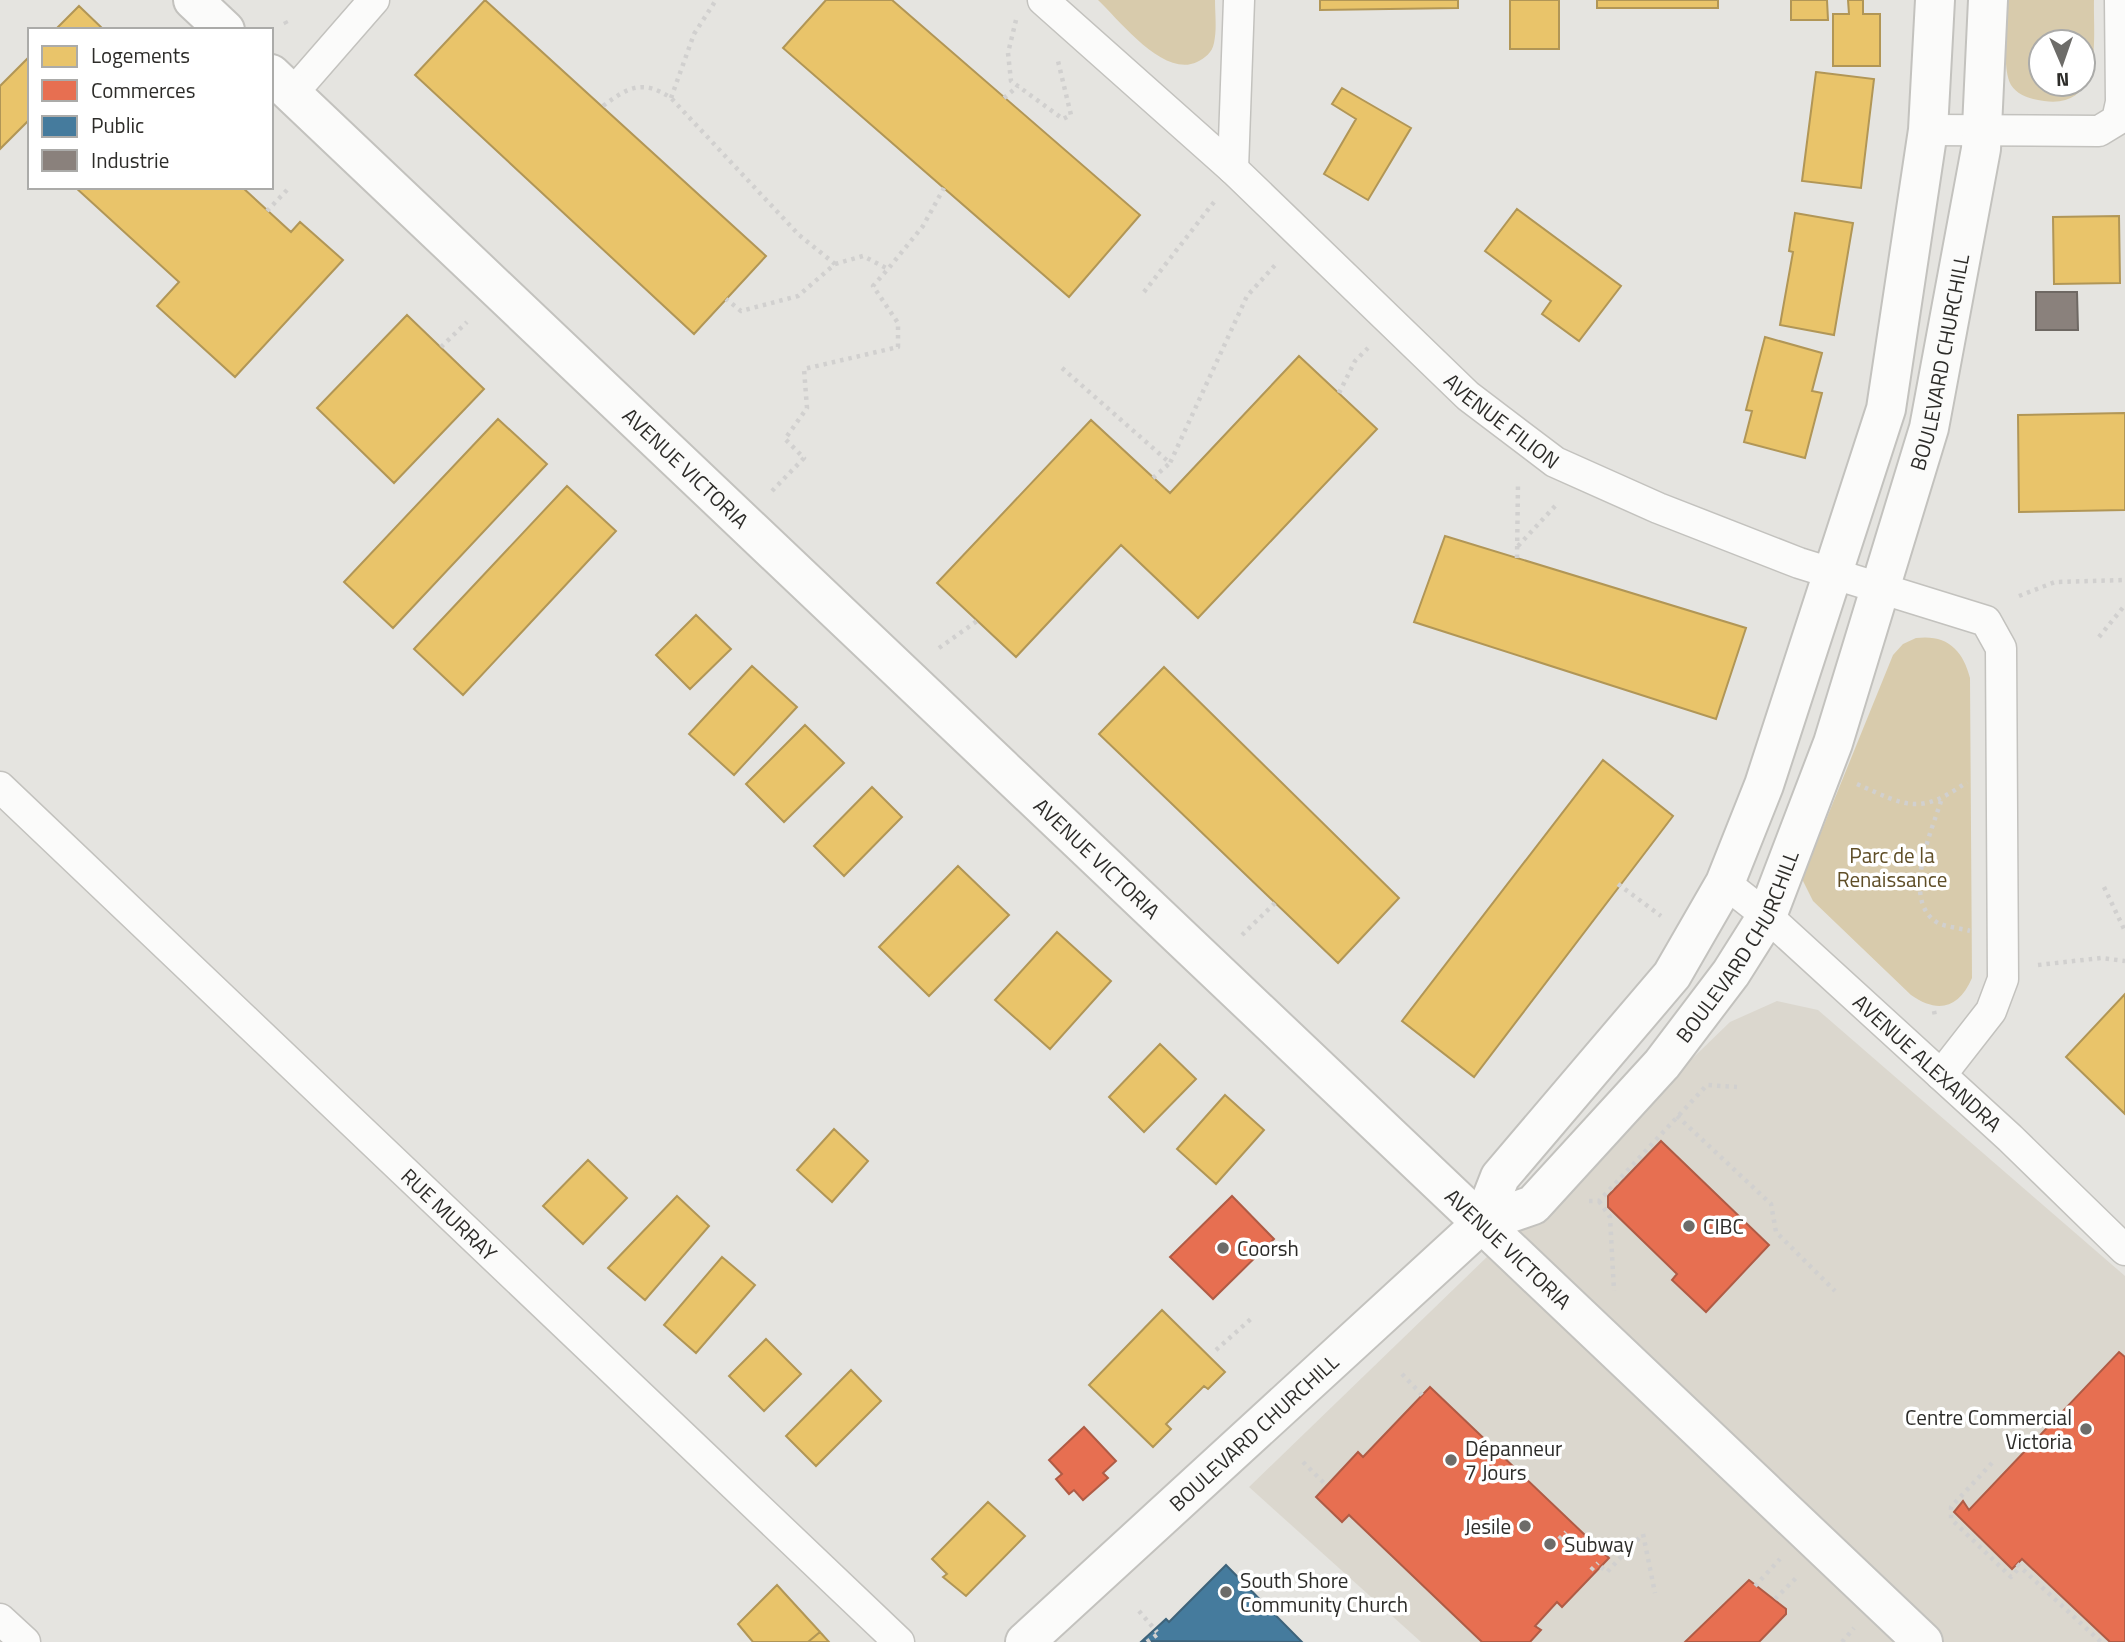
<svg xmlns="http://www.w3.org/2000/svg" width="2125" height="1642" font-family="'Titillium Web',sans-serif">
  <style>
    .built { fill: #dbd7ce }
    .green { fill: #d8cbac; fill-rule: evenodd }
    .homes { fill: #e9c46a; stroke: #b19656; stroke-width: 2 }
    .shops { fill: #e76f51; stroke: #af5b45; stroke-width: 2 }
    .public { fill: #457b9d; stroke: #3e637a; stroke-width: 2 }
    .industry { fill: #8a817c; stroke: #6e6863; stroke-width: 2 }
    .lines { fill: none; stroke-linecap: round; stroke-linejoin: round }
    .street-casing { stroke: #c3c2be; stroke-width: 33 }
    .secondary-casing { stroke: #c3c2be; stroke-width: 42 }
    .path { stroke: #d1d0cf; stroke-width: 4.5; stroke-dasharray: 3.5 5; stroke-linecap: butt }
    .street { stroke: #fbfbfa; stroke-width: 30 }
    .secondary { stroke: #fbfbfa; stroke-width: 38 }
    .poi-dot { fill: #6d6c69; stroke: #fff; stroke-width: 2.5 }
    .labels { text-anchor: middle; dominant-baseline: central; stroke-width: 7; stroke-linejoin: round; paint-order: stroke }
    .street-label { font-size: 21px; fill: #2d2c29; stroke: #fff }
    .park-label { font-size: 21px; fill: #5f4e27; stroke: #fff }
    .poi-label { font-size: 21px; fill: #2d2c29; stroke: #fff; text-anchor: start }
  </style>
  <rect width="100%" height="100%" fill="#e5e4e0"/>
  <!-- built -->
  <path class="built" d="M1777,1001L1818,1010L2125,1276V1642H1421L1249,1487L1730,1022Z"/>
  <!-- green -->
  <path class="green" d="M1098,0H1215C1215,14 1217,29 1214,43C1212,53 1205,58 1197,62C1164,78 1120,21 1098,0Z
    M2008,0H2094C2093,39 2104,109 2044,101C2032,99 2019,97 2011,85C2001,68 2008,20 2008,0ZM2083,42V84H2041V42Z
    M1916,638C1947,634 1963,650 1970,678L1972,978C1959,1008 1938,1014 1911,995L1813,901L1802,879L1893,655L1903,644Z"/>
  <!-- homes -->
  <path class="homes" d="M485,0L766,256L694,334L415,75Z
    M826,0H892L1140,215L1069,297L783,48Z
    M1320,0H1458V8L1320,10Z
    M1510,0H1559V49H1510Z
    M1597,0H1718V8H1597Z
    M1791,0H1827L1828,20H1791Z
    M1848,0H1863V14H1880V66H1833V14H1849Z
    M79,6L104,30H55Z
    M30,56V119L0,149V86Z
    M1816,72L1874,79L1861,188L1802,181Z
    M1342,88L1411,128L1368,200L1324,174L1356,119L1332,104Z
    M75,187H242L291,232L300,222L343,260L235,377L157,306L179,282Z
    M1517,209L1621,286L1579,341L1542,314L1551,301L1485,251Z
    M1795,213L1853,223L1834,335L1780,325L1793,252L1789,251Z
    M2119,216L2120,283L2054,284L2053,217Z
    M407,315L484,389L394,483L317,408Z
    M1765,337L1822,353L1812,391L1822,393L1805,458L1744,442L1752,411L1746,410Z
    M1299,356L1377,429L1198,618L1121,545L1016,657L937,583L1091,420L1170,493Z
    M2125,413V510L2019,512L2018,415Z
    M498,419L547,464L393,628L344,582Z
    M567,486L616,531L463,695L414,649Z
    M1445,536L1746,628L1716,719L1414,622Z
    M696,615L731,649L690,689L656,655Z
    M752,666L797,707L734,775L689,734Z
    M1164,667L1399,898L1338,963L1099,734Z
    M805,725L844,763L784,822L746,784Z
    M1603,760L1673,816L1474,1077L1402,1021Z
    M872,787L902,817L844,876L814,846Z
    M958,866L1009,915L929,996L879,947Z
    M1057,932L1111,981L1050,1049L995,1000Z
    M2125,994V1114L2066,1057Z
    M1160,1044L1196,1079L1144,1132L1109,1097Z
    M1225,1095L1264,1130L1216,1184L1177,1149Z
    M834,1129L868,1161L832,1202L797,1170Z
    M588,1160L627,1198L583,1244L543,1206Z
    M677,1196L709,1226L645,1300L608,1268Z
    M722,1257L755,1285L696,1353L664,1325Z
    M1162,1310L1225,1372L1208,1389L1204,1386L1166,1424L1171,1429L1153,1447L1089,1385Z
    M766,1339L801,1374L764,1411L729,1376Z
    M851,1370L881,1401L816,1466L786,1436Z
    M988,1502L1025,1536L966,1596L943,1577L947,1574L932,1559Z
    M777,1585L820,1632L808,1642H753L738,1624Z
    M820,1632L829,1642H808Z"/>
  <!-- shops -->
  <path class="shops" d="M1661,1141L1769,1245L1706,1312L1672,1280L1677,1274L1608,1207V1196Z
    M1232,1196L1274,1239L1213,1299L1170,1257Z
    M2119,1352L2125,1357V1642H2110L2022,1559L2012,1569L1954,1512L1963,1501L1969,1510Z
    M1430,1387L1609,1558L1562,1607L1557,1602L1535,1626L1541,1630L1530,1642H1482L1349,1515L1342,1522L1316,1497L1358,1452L1363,1457Z
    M1084,1427L1116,1461L1103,1473L1108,1478L1083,1500L1074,1490L1069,1494L1056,1479L1062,1474L1049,1460Z
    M1749,1580L1786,1609V1614L1759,1642H1685Z"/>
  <!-- public -->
  <path class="public" d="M1226,1565L1302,1642L1142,1641L1166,1619L1169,1622Z"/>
  <!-- industry -->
  <path class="industry" d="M2036,292H2077L2078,330H2036Z"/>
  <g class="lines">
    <defs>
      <g id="street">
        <path id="s1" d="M1043,0L1233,169L1468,396L1555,462L1658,508L1799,563L1986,621L2001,648L2003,979L1991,1011L1941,1075"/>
        <path d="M292,94L374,0"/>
        <path d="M1928,130L2099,131L2117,120L2121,102L2120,0"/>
        <path d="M1233,169L1239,0"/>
        <path id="s2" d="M0,787L899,1642"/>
        <path id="s3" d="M1725,883L1767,916L2010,1138L2125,1250"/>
        <path d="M0,1619L25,1642"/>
      </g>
      <g id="secondary">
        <path d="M193,0L225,30"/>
        <path id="s4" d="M271,74L1923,1642"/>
        <path d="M1482,1223L1500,1177L1672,975L1725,883L1764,785L1886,409L1928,130L1935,0"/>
        <path id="s5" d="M1025,1642L1482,1223L1533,1205L1662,1064L1731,973L1767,916L1833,743L1929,428L1981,149L1988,0"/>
      </g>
    </defs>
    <!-- street casing -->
    <use href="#street" class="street-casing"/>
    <!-- secondary casing -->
    <use href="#secondary" class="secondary-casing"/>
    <!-- path -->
    <path class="path" d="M1016,20L1008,53L1011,81L1063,119L1071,115L1058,61
      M285,21L287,25
      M671,98L694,34L716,0
      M1004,98L1018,86
      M603,106C628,87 643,79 671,98L799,235L835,264L798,296L741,311L726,299
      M267,211L287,190
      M835,264L863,256L888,269L923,226L944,188
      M1144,292L1214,202
      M441,347L467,322
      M1062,368L1170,463L1247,296L1277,263
      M1339,393L1355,361L1368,348
      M1153,478L1170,463
      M772,491L804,458L785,439L807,408L804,369L898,347V323L873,286L888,269
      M1518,546L1557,504
      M1517,558L1518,483
      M2019,596L2055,582L2125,580
      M2099,637L2125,605
      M939,648L977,621
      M1857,784C1907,806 1919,816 1967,782
      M1941,801C1932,830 1900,901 1938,923C1946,927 1960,928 1970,931
      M1618,884L1661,916
      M2104,887L2125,931
      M1242,935L1275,903
      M2038,965L2101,958L2125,961
      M1934,1011L1935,1016
      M1677,1116L1771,1204L1776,1232L1835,1291
      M1589,1201H1599L1707,1085L1737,1087
      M1599,1201L1610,1217L1614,1291
      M1216,1350L1252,1318
      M1402,1374L1422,1395
      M1303,1462L1326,1485
      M1992,1463L1951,1507V1519L2011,1577L2020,1567
      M1643,1534L1655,1593
      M1559,1539L1566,1532
      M2017,1564L2101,1642
      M1601,1567L1607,1572L1642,1535
      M1591,1570L1598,1563
      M1755,1586L1780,1559
      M1775,1599L1798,1576
      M1139,1611L1157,1632
      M1147,1642L1158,1634
      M1842,1642L1854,1628"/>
    <!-- street -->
    <use href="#street" class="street"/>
    <!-- secondary -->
    <use href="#secondary" class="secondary"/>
  </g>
  <!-- markers -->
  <g class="poi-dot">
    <circle cx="1689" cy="1226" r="7"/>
    <circle cx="1223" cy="1248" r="7"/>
    <circle cx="2086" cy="1429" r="7"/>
    <circle cx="1451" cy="1460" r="7"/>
    <circle cx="1525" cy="1526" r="7"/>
    <circle cx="1550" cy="1544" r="7"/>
    <circle cx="1226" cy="1592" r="7"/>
  </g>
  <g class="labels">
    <!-- street labels -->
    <g class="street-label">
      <text stroke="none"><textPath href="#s5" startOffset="1628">BOULEVARD CHURCHILL</textPath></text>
      <text stroke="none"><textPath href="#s1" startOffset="623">AVENUE FILION</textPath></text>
      <text stroke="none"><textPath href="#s4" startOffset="572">AVENUE VICTORIA</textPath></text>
      <text stroke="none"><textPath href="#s4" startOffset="1139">AVENUE VICTORIA</textPath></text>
      <text stroke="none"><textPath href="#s5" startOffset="1006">BOULEVARD CHURCHILL</textPath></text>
      <text stroke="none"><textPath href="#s3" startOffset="271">AVENUE ALEXANDRA</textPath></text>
      <text stroke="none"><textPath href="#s2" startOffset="620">RUE MURRAY</textPath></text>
      <text stroke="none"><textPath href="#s4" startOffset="1706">AVENUE VICTORIA</textPath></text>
      <text stroke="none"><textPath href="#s5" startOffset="310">BOULEVARD CHURCHILL</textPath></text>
    </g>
    <!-- park labels -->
    <g class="park-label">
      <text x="1892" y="855">Parc de la<tspan x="1892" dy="24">Renaissance</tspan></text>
    </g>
    <!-- poi labels -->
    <g class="poi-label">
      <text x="1703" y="1226">CIBC</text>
      <text x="1237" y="1248">Coorsh</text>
      <text x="2072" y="1417" text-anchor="end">Centre Commercial<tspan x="2072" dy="24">Victoria</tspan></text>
      <text x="1465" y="1448">Dépanneur<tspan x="1465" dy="24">7 Jours</tspan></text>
      <text x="1511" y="1526" text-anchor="end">Jesile</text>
      <text x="1564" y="1544">Subway</text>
      <text x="1240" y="1580">South Shore<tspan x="1240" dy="24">Community Church</tspan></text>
    </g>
  </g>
  <!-- legend -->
  <rect x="28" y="28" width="245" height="161" fill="#ffffff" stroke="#ababa9" stroke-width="2"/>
  <rect x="42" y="46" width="35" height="21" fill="#e9c46a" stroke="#ababa9" stroke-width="2"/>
  <text x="91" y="63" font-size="21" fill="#2d2c29">Logements</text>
  <rect x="42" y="80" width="35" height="21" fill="#e76f51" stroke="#ababa9" stroke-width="2"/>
  <text x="91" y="98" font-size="21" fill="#2d2c29">Commerces</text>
  <rect x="42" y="116" width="35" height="21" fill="#457b9d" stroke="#ababa9" stroke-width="2"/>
  <text x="91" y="133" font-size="21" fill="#2d2c29">Public</text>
  <rect x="42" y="150" width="35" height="21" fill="#8a817c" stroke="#ababa9" stroke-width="2"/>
  <text x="91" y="168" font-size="21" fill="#2d2c29">Industrie</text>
  <!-- north arrow -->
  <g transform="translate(2062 63) rotate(178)"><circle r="33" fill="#ffffff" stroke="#ababa9" stroke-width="2"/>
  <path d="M0-5L12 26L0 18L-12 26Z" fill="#6d6c69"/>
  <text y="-10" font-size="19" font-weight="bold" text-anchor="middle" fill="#2d2c29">N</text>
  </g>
</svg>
